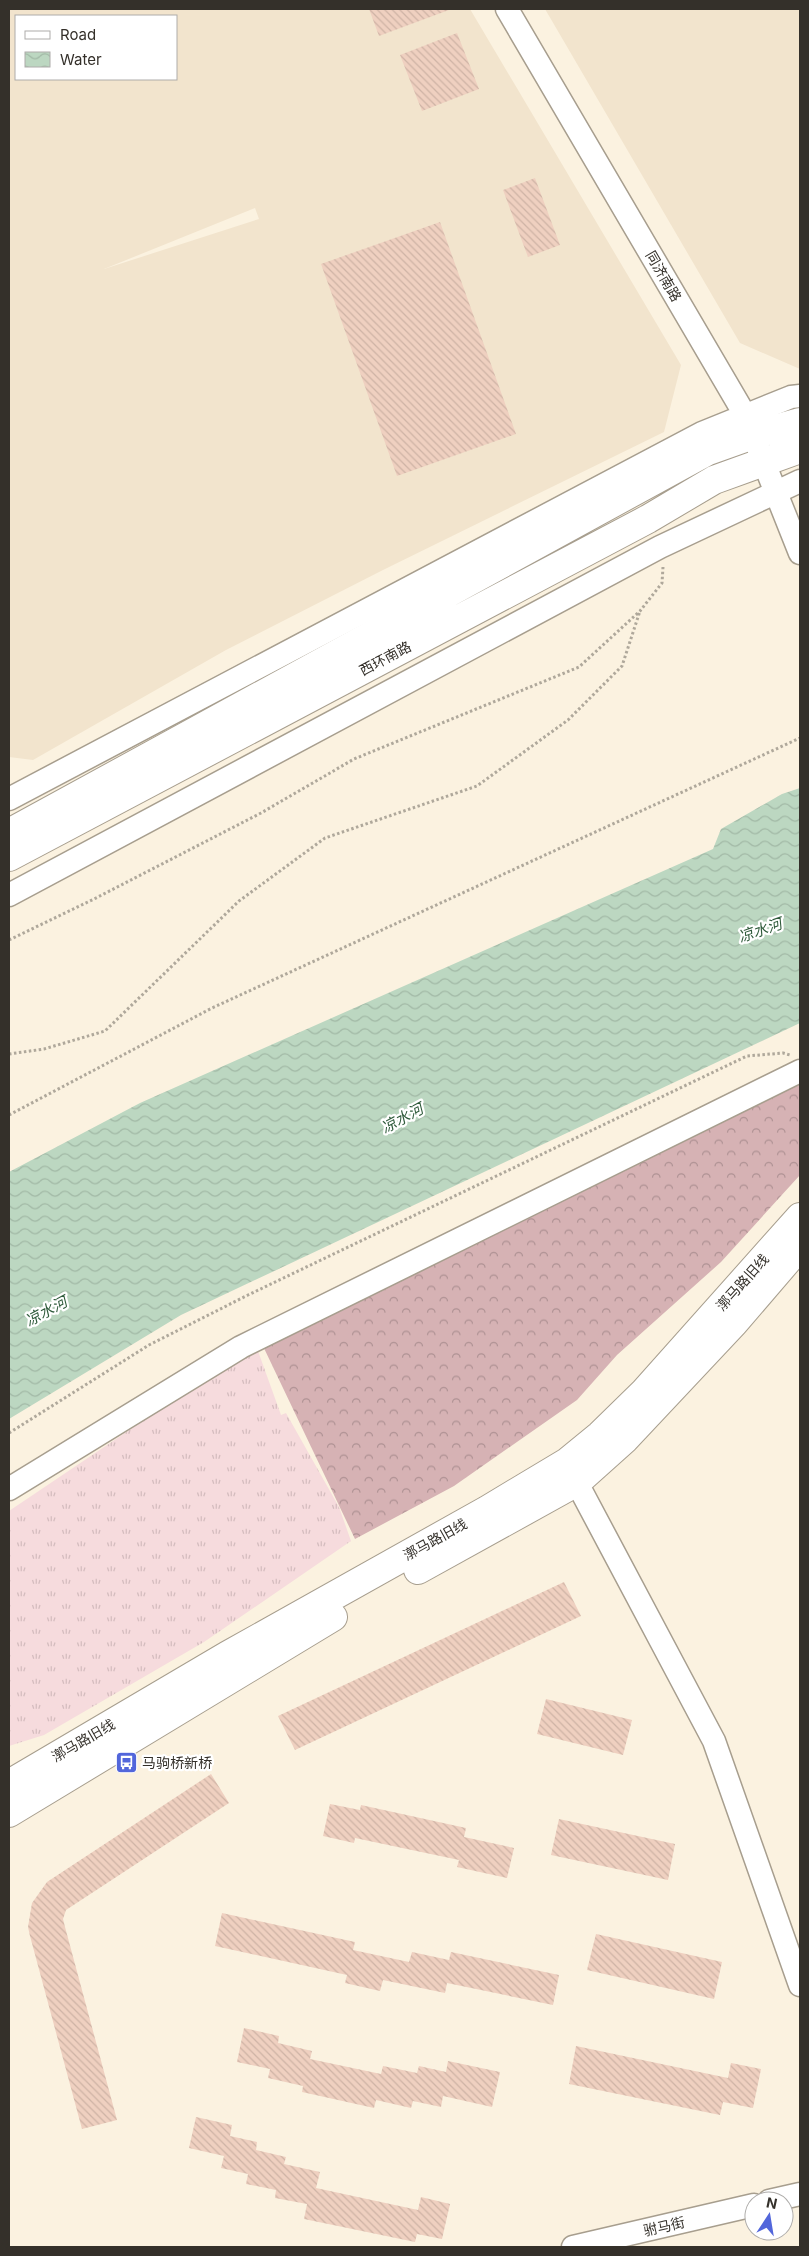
<svg xmlns="http://www.w3.org/2000/svg" width="809" height="2256" font-family="Inter,'Noto Sans SC',sans-serif">
  <style>
    .built { fill: #f2e4cd; fill-rule: evenodd }
    .grass { fill: url(#grass-tufts) }
    .forest { fill: url(#forest-crowns) }
    .water { fill: url(#water-waves) }
    .building { fill: url(#building-back-hatch) }
    .lines { fill: none; stroke-linecap: round; stroke-linejoin: round }
    .minor-casing { stroke: #a79e8e; stroke-width: 25 }
    .major-casing { stroke: #a79e8e; stroke-width: 30 }
    .path { stroke: #afa89b; stroke-width: 3; stroke-dasharray: 2.5 2.5; stroke-linecap: butt }
    .minor { stroke: #fff; stroke-width: 22 }
    .major { stroke: #fff; stroke-width: 28 }
    .labels { text-anchor: middle; dominant-baseline: central; stroke-width: 4.5; stroke-linejoin: round; paint-order: stroke }
    .street-label { font-size: 14px; fill: #34302a; stroke: #fff }
    .poi-label { font-size: 14px; fill: #34302a; stroke: #fff; text-anchor: start }
    .water-label { font-size: 15px; font-style: italic; fill: #2e5a3a; stroke: #fff }
  </style>
  <defs>
    <pattern id="grass-tufts" width="24" height="20" patternUnits="userSpaceOnUse" patternTransform="scale(1.25)"><rect width="24" height="20" fill="#f6dbdd"/><path d="M3 7l-1-3M5 7V3M7 7l1-3M15 17l-1-3M17 17v-4M19 17l1-3" fill="none" stroke="#d4bcbe"/></pattern>
    <pattern id="forest-crowns" width="20" height="18" patternUnits="userSpaceOnUse" patternTransform="scale(1.25)"><rect width="20" height="18" fill="#d6b2b4"/><path d="M2 6a3 3 0 1 1 6 0M12 15a3 3 0 1 1 6 0" fill="none" stroke="#ae9193"/></pattern>
    <pattern id="water-waves" width="16" height="10" patternUnits="userSpaceOnUse" patternTransform="scale(1.25)"><rect width="16" height="10" fill="#bcd7c1"/><path d="M0 5q4-4 8 0t8 0" fill="none" stroke="#a2b9a6"/></pattern>
    <pattern id="building-back-hatch" width="6" height="6" patternUnits="userSpaceOnUse" patternTransform="scale(1.25)"><rect width="6" height="6" fill="#efd0c0"/><path d="M-1 5l2 2M0 0l6 6M5-1l2 2" fill="none" stroke="#ceb3a5"/></pattern>
  </defs>
  <rect width="100%" height="100%" fill="#fbf2e0"/>
  <!-- built -->
  <path class="built" d="M9,9H470L681,365L664,432L383,570L226,650L33,760L9,757ZM16,16H176V79H16ZM255,208L259,219L104,269Z
    M545,9H800V369L740,343Z"/>
  <!-- grass -->
  <path class="grass" d="M258,1351L281,1415L286,1413L339,1507L351,1541L204,1642L44,1735L9,1746V1511L171,1402Z"/>
  <!-- forest -->
  <path class="forest" d="M800,1077V1175L721,1262L617,1355L577,1400L454,1486L355,1539L262,1344Z"/>
  <!-- water -->
  <path class="water" d="M800,788V1023L181,1315L9,1419V1172L140,1103L713,849L721,829L782,794Z"/>
  <!-- building -->
  <path class="building" d="M369,9H449V10L379,36Z
    M457,33L479,89L422,111L400,55Z
    M535,178L560,245L528,257L503,190Z
    M440,222L516,434L397,476L321,264Z
    M564,1582L581,1616L295,1750L278,1716Z
    M546,1699L632,1720L623,1755L537,1734Z
    M211,1774L229,1803L66,1910L63,1919L65,1927L117,2120L82,2129L30,1936L28,1927L32,1903L47,1882Z
    M330,1804L360,1810L361,1805L466,1828L464,1837L514,1848L507,1878L457,1867L459,1860L355,1838L354,1843L323,1836Z
    M559,1819L675,1844L668,1880L551,1855Z
    M222,1913L355,1942L353,1950L409,1962L412,1952L449,1960L451,1952L559,1975L553,2005L447,1983L445,1993L383,1980L380,1991L345,1983L347,1975L215,1946Z
    M596,1934L722,1962L714,1999L587,1970Z
    M244,2028L279,2036L278,2043L312,2051L310,2059L381,2074L383,2066L417,2073L419,2066L446,2072L448,2061L500,2072L492,2107L443,2096L441,2107L413,2101L411,2108L376,2100L374,2108L302,2092L303,2086L268,2078L270,2069L237,2062Z
    M576,2046L728,2078L731,2063L761,2069L753,2108L723,2102L720,2115L569,2084Z
    M196,2117L232,2125L230,2136L257,2142L256,2150L286,2157L284,2164L320,2172L316,2188L418,2210L421,2197L450,2204L442,2239L417,2234L415,2242L304,2219L307,2204L275,2198L276,2190L246,2184L248,2174L221,2168L224,2156L189,2148Z"/>
  <g class="lines">
    <defs>
      <path id="minor" d="M507,9L745,415L800,553
        M9,799L702,433L791,397L800,396
        M9,895L660,547L800,481
        M569,1468L714,1741L800,1985
        M9,1489L241,1347L800,1071
        M769,2201L800,2194
        M573,2247L754,2205"/>
      <path id="major" d="M9,833L708,451L753,435L800,422
        M9,857L648,519L714,480L800,449
        M418,1570L577,1482L625,1439L734,1323L800,1246
        M9,1784L228,1655L487,1510L567,1462L600,1435L644,1392L800,1217
        M9,1813L333,1617"/>
    </defs>
    <!-- minor casing -->
    <use href="#minor" class="minor-casing"/>
    <!-- major casing -->
    <use href="#major" class="major-casing"/>
    <!-- path -->
    <path class="path" d="M9,940L94,899L261,813L354,759L579,667L640,611L662,583L663,567
      M9,1054L44,1049L105,1031L239,901L325,838L477,786L568,720L622,666L640,611
      M9,1115L212,1008L800,738
      M9,1433L149,1345L248,1295L747,1056L783,1053L790,1055"/>
    <!-- minor -->
    <use href="#minor" class="minor"/>
    <!-- major -->
    <use href="#major" class="major"/>
  </g>
  <!-- icons -->
  <defs>
    <symbol id="bus-square" viewBox="-11 -11 22 22"><rect x="-9" y="-9" width="18" height="18" rx="4" fill="#5266db" stroke="#fff"/><path d="M-5-6H5V4H4V6H2V4H-2V6H-4V4H-5ZM-3.5-4V0h7V-4ZM-3.5 1.2v1.5H-2V1.2ZM2 1.2v1.5H3.5V1.2Z" fill="#fff"/></symbol>
  </defs>
  <g fill-rule="evenodd">
    <use href="#bus-square" x="114" y="1750" width="25" height="25"/>
  </g>
  <g class="labels">
    <!-- street labels -->
    <g class="street-label">
      <text transform="translate(664 276) rotate(60)">同济南路</text>
      <text transform="translate(385 658) rotate(-28)">西环南路</text>
      <text transform="translate(742 1282) rotate(-48)">漷马路旧线</text>
      <text transform="translate(435 1539) rotate(-29)">漷马路旧线</text>
      <text transform="translate(83 1740) rotate(-30)">漷马路旧线</text>
      <text transform="translate(664 2226) rotate(-13)">驸马街</text>
    </g>
    <!-- poi labels -->
    <g class="poi-label">
      <text x="142" y="1762">马驹桥新桥</text>
    </g>
    <!-- water labels -->
    <g class="water-label">
      <text transform="translate(760 930) rotate(-19)">凉水河</text>
      <text transform="translate(402 1118) rotate(-28)">凉水河</text>
      <text transform="translate(46 1311) rotate(-28)">凉水河</text>
    </g>
  </g>
  <!-- border -->
  <rect width="809" height="2256" fill="none" stroke="#34302a" stroke-width="20"/>
  <!-- legend -->
  <rect x="15" y="15" width="162" height="65" fill="#ffffff" stroke="#aeacaa"/>
  <rect x="25" y="31" width="25" height="8" fill="#ffffff" stroke="#aeacaa"/>
  <text x="60" y="40" font-size="15" fill="#34302a">Road</text>
  <rect x="25" y="52" width="25" height="15" fill="url(#water-waves)" stroke="#aeacaa"/>
  <text x="60" y="65" font-size="15" fill="#34302a">Water</text>
  <!-- north arrow -->
  <g transform="translate(769 2216) rotate(12)"><circle r="24" fill="#ffffff" stroke="#aeacaa"/>
  <path d="M0-4L9 19L0 12L-9 19Z" fill="#5266db"/>
  <text y="-8" font-size="14" font-weight="bold" text-anchor="middle" fill="#34302a">N</text>
  </g>
</svg>
